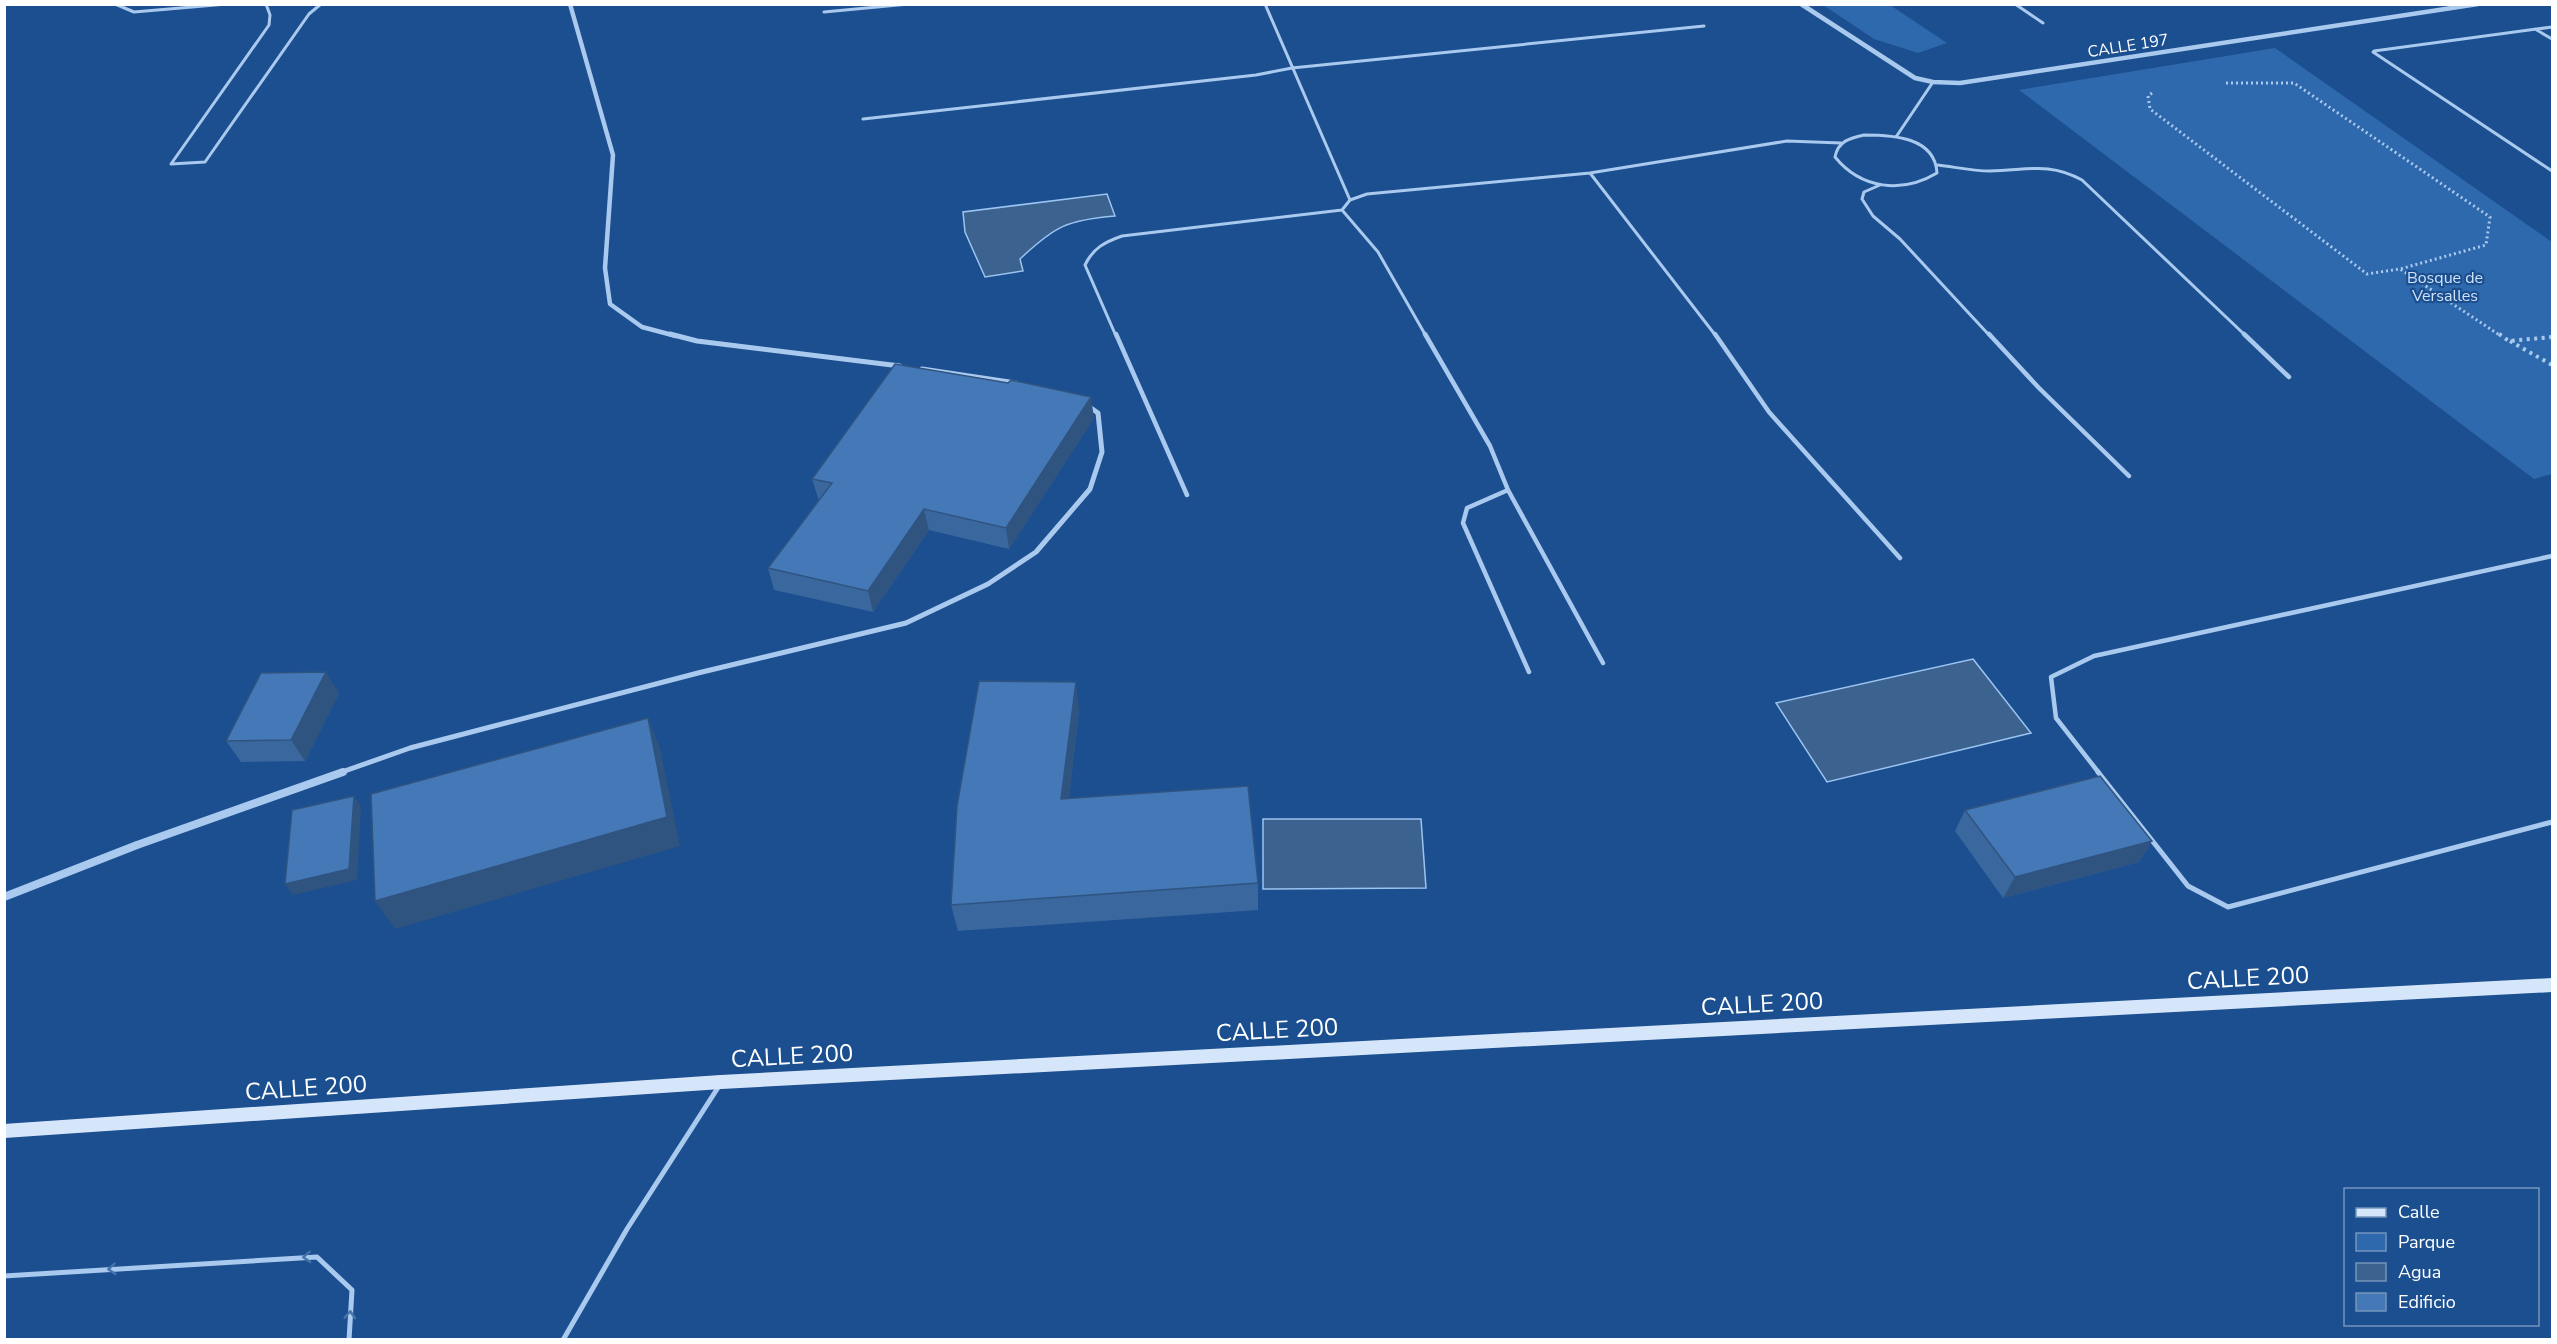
<svg xmlns="http://www.w3.org/2000/svg" width="2557" height="1344" font-family="'Nunito Sans',sans-serif">
  <style>
    .green { fill: #2e69ad }
    .water { fill: #3c6290; stroke: #9cc4f0; stroke-width: 1.5 }
    .lines { fill: none; stroke-linecap: round; stroke-linejoin: round }
    .path-far1 { stroke: #a9c9ee; stroke-width: 3; stroke-dasharray: 2 3; stroke-linecap: butt }
    .path { stroke: #a9c9ee; stroke-width: 4; stroke-dasharray: 3 4.5; stroke-linecap: butt }
    .service-far2 { stroke: #a9c9ee; stroke-width: 3 }
    .service-far1 { stroke: #a9c9ee; stroke-width: 4.5 }
    .service { stroke: #a9c9ee; stroke-width: 5 }
    .minor-far2 { stroke: #a9c9ee; stroke-width: 4.5 }
    .minor-far1 { stroke: #a9c9ee; stroke-width: 5 }
    .minor { stroke: #a9c9ee; stroke-width: 8 }
    .secondary { stroke: #d6e6fa; stroke-width: 14 }
    .wall { fill: #3a679d }
    .shaded-wall { fill: #305480 }
    .building { fill: #4478b7; stroke: #305480; stroke-width: 1.5 }
    .oneway { stroke: #4674ac }
    .labels { text-anchor: middle; dominant-baseline: central; stroke-width: 4.5; stroke-linejoin: round; paint-order: stroke }
    .far-street-label { font-size: 16px; fill: #fff; stroke: #1b4f8f }
    .far-park-label { font-size: 16px; fill: #cfe3fa; stroke: #1b4f8f }
    .near-street-label { font-size: 24px; fill: #fff; stroke: #1b4f8f }
  </style>
  <rect width="100%" height="100%" fill="#1b4f8f"/>
  <!-- green -->
  <path class="green" d="M1823,5H1890L1947,43L1918,53L1874,39Z
    M2275,48L2552,242V474L2534,479L2019,90Z"/>
  <!-- water -->
  <path class="water" d="M1107,194L1115,216C1067,220 1055,226 1020,259L1023,271L985,277L965,232L963,212Z
    M1973,659L2031,733L1827,782L1776,703Z
    M1263,819H1421L1426,888L1263,889Z"/>
  <g class="lines">
    <!-- path-far1 -->
    <path class="path-far1" d="M2226,83H2294L2490,217L2486,245L2400,269
      M2152,93L2148,96L2150,109L2367,274L2400,269L2501,336"/>
    <!-- path -->
    <path class="path" d="M2499,334L2509,341L2552,337
      M2510,341L2552,365"/>
    <!-- service-far2 -->
    <path class="service-far2" d="M115,4L134,12L227,4
      M266,4L270,15L269,25L171,164L205,162L309,14L321,4
      M1265,4L1350,200
      M2015,4L2043,23
      M824,12L909,4
      M2535,29L2552,39
      M2374,51L2552,27
      M2373,52L2552,171
      M863,119L1256,75L1292,68L1704,26
      M1864,135C1893,135 1935,137 1937,173C1902,194 1861,189 1835,157C1838,141 1850,138 1864,135Z
      M1896,137L1933,82
      M1938,165C1955,167 1972,171 1990,171C2025,171 2048,161 2082,180L2246,336
      M1590,173L1716,336
      M1880,185L1864,192L1862,199L1873,216L1900,239L1990,336
      M1116,336L1085,265C1093,248 1105,242 1122,236L1342,210
      M1426,336L1378,252L1342,210L1350,200L1367,194L1590,173L1787,141L1841,143"/>
    <!-- service-far1 -->
    <path class="service-far1" d="M1116,334L1187,495
      M1425,334L1490,446L1508,490L1603,663
      M1715,334L1769,412L1900,558
      M1989,334L2039,388L2129,476
      M2244,334L2289,377
      M1508,490L1467,508L1463,523L1529,672
      M2099,773L2056,718L2051,677L2094,656L2552,556"/>
    <!-- service -->
    <path class="service" d="M2098,772L2188,886L2228,907L2552,822
      M4,1276L317,1257L352,1290L349,1340
      M563,1340L627,1229L719,1086"/>
    <!-- minor-far2 -->
    <path class="minor-far2" d="M570,4L613,155L605,268L610,304L642,327L676,336
      M1801,4L1915,78L1933,82L1960,83L2478,4"/>
    <!-- minor-far1 -->
    <path class="minor-far1" d="M670,334L697,341L900,366
      M922,369L1016,383
      M339,773L410,748L698,673L906,623L988,584L1036,552L1090,489L1102,452L1098,413L1088,406"/>
    <!-- minor -->
    <path class="minor" d="M4,897L137,845L343,772"/>
    <!-- secondary -->
    <path class="secondary" d="M4,1131L721,1082L2552,985"/>
  </g>
  <!-- wall -->
  <path class="wall" d="M1094,418L1009,549L929,530L873,612L774,590L768,568L819,501L812,479Z
    M339,693L305,761L241,762L226,741Z
    M1079,710L1069,798L1258,883V910L958,931L951,905Z
    M1965,810L2152,841L2139,862L2003,898L1955,831Z"/>
  <!-- shaded-wall -->
  <path class="shaded-wall" d="M1091,397L1094,418L1009,549L1006,528Z
    M924,509L929,530L873,612L868,591Z
    M326,672L339,693L305,761L291,740Z
    M1076,682L1079,710L1066,826L1061,799Z
    M648,718L660,748L680,846L395,929L375,901Z
    M354,796L361,807L357,880L293,895L285,884Z
    M2152,841L2139,862L2003,898L2015,877Z"/>
  <!-- building -->
  <path class="building" d="M895,364L1008,383L1011,380L1091,397L1006,528L924,509L868,591L768,568L832,483L812,479Z
    M326,672L291,740L226,741L261,673Z
    M979,681L1076,682L1061,799L1248,786L1258,883L951,905L957,806Z
    M648,718L667,817L375,901L371,794Z
    M2100,776L2152,841L2015,877L1965,810Z
    M354,796L349,869L285,884L292,810Z"/>
  <!-- one-way arrows -->
  <defs><path id="oneway-chevron" d="M-2-3.5L2.5 0L-2 3.5" fill="none" stroke-width="1.6" stroke-linecap="round" stroke-linejoin="round" transform="scale(1.5)"/></defs>
  <g class="oneway">
    <use href="#oneway-chevron" transform="translate(307 1257) rotate(177)"/>
    <use href="#oneway-chevron" transform="translate(112 1269) rotate(176)"/>
    <use href="#oneway-chevron" transform="translate(350 1315) rotate(-87)"/>
  </g>
  <g class="labels">
    <!-- far-street labels -->
    <g class="far-street-label">
      <text transform="translate(2128 46) rotate(-9)">CALLE 197</text>
    </g>
    <!-- far-park labels -->
    <g class="far-park-label">
      <text x="2445" y="278">Bosque de<tspan x="2445" dy="18">Versalles</tspan></text>
    </g>
    <!-- near-street labels -->
    <g class="near-street-label">
      <text transform="translate(2248 978) rotate(-3)">CALLE 200</text>
      <text transform="translate(1762 1004) rotate(-3)">CALLE 200</text>
      <text transform="translate(1277 1030) rotate(-3)">CALLE 200</text>
      <text transform="translate(792 1056) rotate(-3)">CALLE 200</text>
      <text transform="translate(306 1088) rotate(-4)">CALLE 200</text>
    </g>
  </g>
  <!-- border -->
  <rect width="2557" height="1344" fill="none" stroke="#ffffff" stroke-width="12"/>
  <!-- legend -->
  <rect x="2344" y="1188" width="195" height="138" fill="#1b4f8f" stroke="#7695bc" stroke-width="1.5"/>
  <rect x="2356" y="1208" width="30" height="9" fill="#d6e6fa" stroke="#7695bc" stroke-width="1.5"/>
  <text x="2398" y="1218" font-size="18" fill="#ffffff">Calle</text>
  <rect x="2356" y="1233" width="30" height="18" fill="#2e69ad" stroke="#7695bc" stroke-width="1.5"/>
  <text x="2398" y="1248" font-size="18" fill="#ffffff">Parque</text>
  <rect x="2356" y="1263" width="30" height="18" fill="#3c6290" stroke="#7695bc" stroke-width="1.5"/>
  <text x="2398" y="1278" font-size="18" fill="#ffffff">Agua</text>
  <rect x="2356" y="1293" width="30" height="18" fill="#4478b7" stroke="#7695bc" stroke-width="1.5"/>
  <text x="2398" y="1308" font-size="18" fill="#ffffff">Edificio</text>
</svg>
